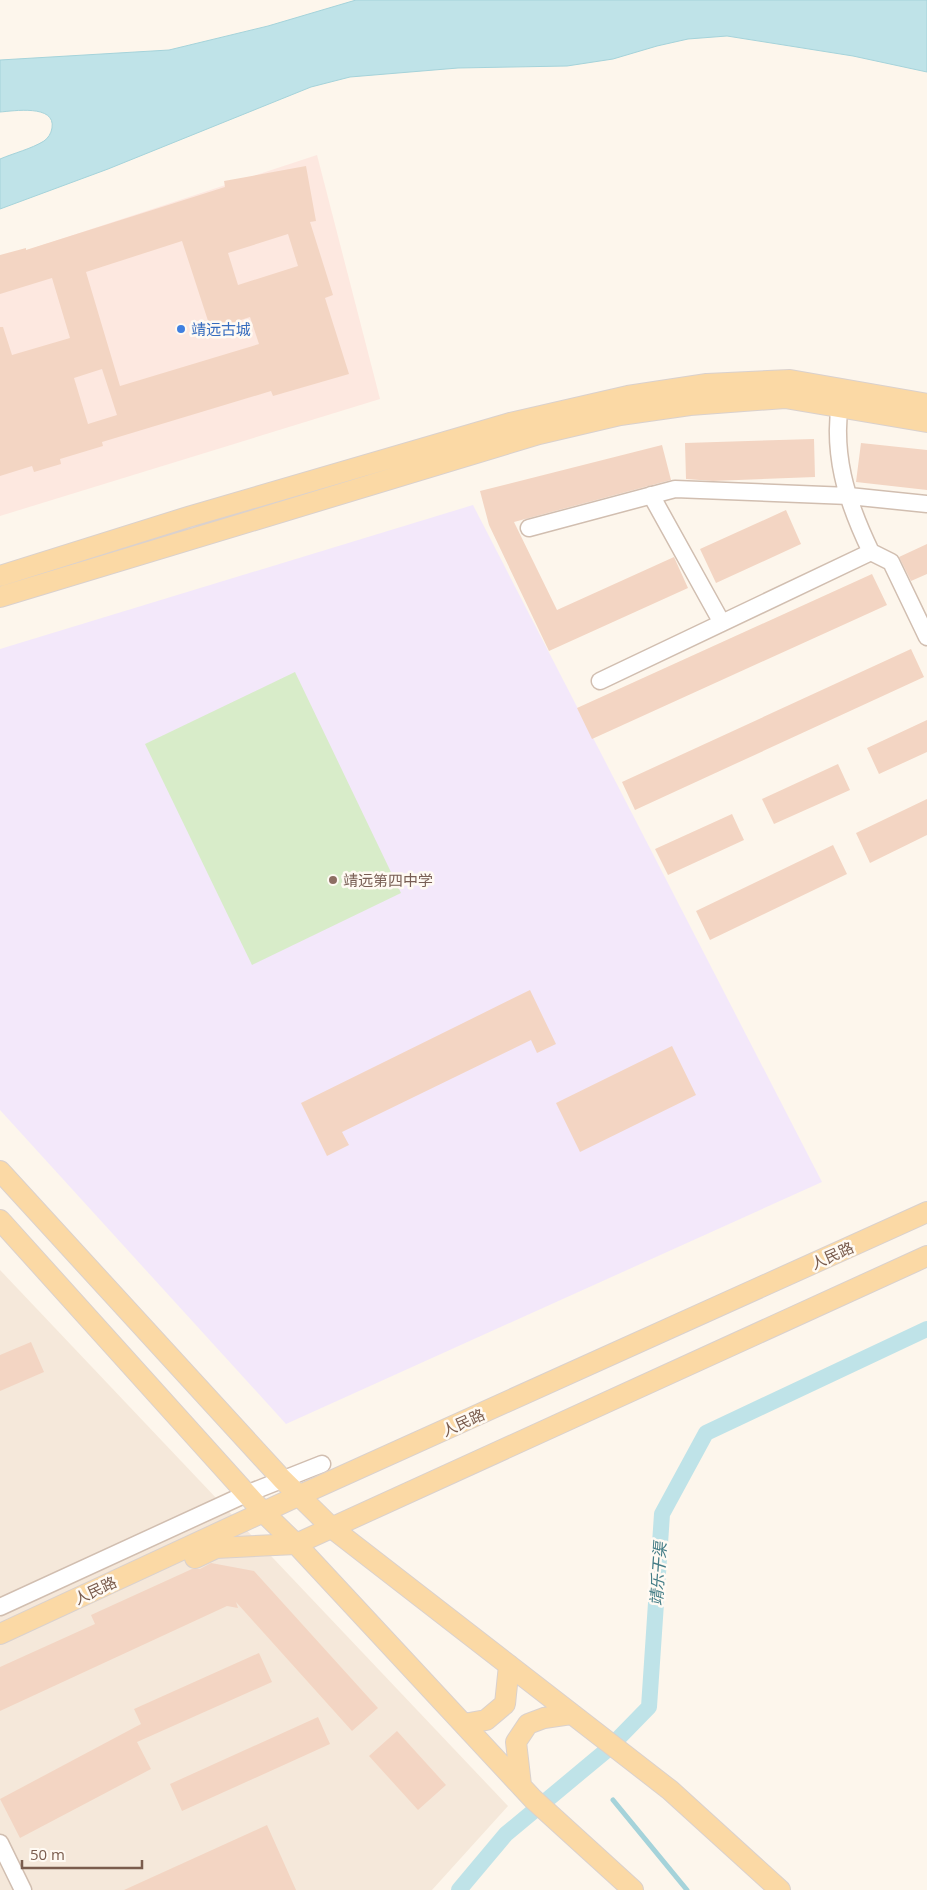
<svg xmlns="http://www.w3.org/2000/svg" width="927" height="1890" font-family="'Open Sans','Noto Sans SC',sans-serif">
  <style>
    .residential { fill: #f5e8da }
    .commercial { fill: #fde8e0 }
    .education { fill: #f3e8fa }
    .green { fill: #d8ecc9 }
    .water { fill: #bfe3e8; stroke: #a5d3da }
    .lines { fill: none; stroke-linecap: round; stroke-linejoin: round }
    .stream { stroke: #a5d3da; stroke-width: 5 }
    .canal { stroke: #bfe3e8; stroke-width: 16 }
    .building { fill: #f3d5c3; fill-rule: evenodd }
    .minor-casing { stroke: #d1beb0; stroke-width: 19 }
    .major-casing { stroke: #dad1cd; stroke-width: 22 }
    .minor { stroke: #fff; stroke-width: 16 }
    .major { stroke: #fbd9a5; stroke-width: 20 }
    .shop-dot { fill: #3f7fe0; stroke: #fffaf3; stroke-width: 2 }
    .education-dot { fill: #8d6e63; stroke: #fffaf3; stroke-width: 2 }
    .labels { text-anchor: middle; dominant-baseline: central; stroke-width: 5; stroke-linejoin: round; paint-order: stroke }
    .shop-label { font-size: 15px; fill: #366cbe; stroke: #fffaf3; text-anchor: start }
    .education-label { font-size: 15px; fill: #785e54; stroke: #fffaf3; text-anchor: start }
    .street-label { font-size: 15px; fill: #7a5c4d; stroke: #fffaf3 }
    .water-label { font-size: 16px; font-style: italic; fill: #437c86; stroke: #fffaf3 }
  </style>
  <rect width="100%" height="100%" fill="#fdf6ec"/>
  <!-- residential -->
  <path class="residential" d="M0,1270L508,1806L432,1890H0Z"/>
  <!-- commercial -->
  <path class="commercial" d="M317,155L380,399L0,516V259Z"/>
  <!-- education -->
  <path class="education" d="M473,505L822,1182L286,1424L0,1110V649Z"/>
  <!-- green -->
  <path class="green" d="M295,672L401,893L252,965L145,744Z"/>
  <!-- water -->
  <path class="water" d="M356,0H927V72L853,56L727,36L688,39L657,46L613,59L567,66L458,68L350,77L311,87L108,169L0,209V159C14,153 31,149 44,141C48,138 51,134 52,128C56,104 13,111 0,112V60L169,50L268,26Z"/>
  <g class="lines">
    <!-- stream -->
    <path class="stream" d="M613,1800L687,1890"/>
    <!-- canal -->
    <path class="canal" d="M459,1890L506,1834L607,1750L649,1707L662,1514L706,1433L927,1329"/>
  </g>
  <!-- building -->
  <path class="building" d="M306,166L316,221L310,222L333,295L325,298L349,374L273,396L271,391L102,442L103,446L60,459L61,464L34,472L32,466L0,476V327H3L12,355L70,338L52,278L0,294V255L26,248V250L225,187L224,181ZM288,234L298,266L238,285L228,253ZM182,241L211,330L250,317L259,344L120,386L86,272ZM102,369L117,415L88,424L74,378Z
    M814,439L815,477L713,481L686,479L685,443Z
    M861,443L927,450V490L856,482Z
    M662,445L671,480L514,522L557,610L674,557L688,588L549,651L489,525L480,491Z
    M786,510L801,544L716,583L700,549Z
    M927,544V574L911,581L899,557Z
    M872,574L887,605L592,739L577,708Z
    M911,649L924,677L635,810L622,782Z
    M927,720V752L879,774L867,748Z
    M838,764L850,790L774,824L762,799Z
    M927,799V835L870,863L856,833Z
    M732,814L744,840L668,875L655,849Z
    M833,845L847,874L710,940L696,911Z
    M530,990L556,1044L537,1053L531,1040L342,1132L349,1145L327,1156L301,1103Z
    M672,1046L696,1095L580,1152L556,1103Z
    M31,1342L44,1372L0,1391V1355Z
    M211,1563L254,1571L378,1708L352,1731L236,1602L238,1608L227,1606L0,1711V1667L95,1624L91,1615L192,1569H200Z
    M259,1653L272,1682L137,1742L151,1769L20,1838L0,1799L141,1724L134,1709Z
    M318,1717L330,1744L182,1811L170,1784Z
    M397,1731L446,1785L418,1810L369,1756Z
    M267,1825L296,1890H124Z"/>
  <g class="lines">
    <defs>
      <path id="minor" d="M841,395C831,453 846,500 871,552
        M651,495L722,623
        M529,528L675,489L849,496L927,504
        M600,681L871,552L891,562L927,637
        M0,1607L246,1494L322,1464
        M0,1843L23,1890"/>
      <path id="major" d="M0,576L188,517L510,423L628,396L707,384L790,380L927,404
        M0,597L539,434L620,415L690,405L785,398L927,422
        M0,1171L282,1479L332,1528L670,1790L780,1890
        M0,1220L263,1512L296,1544L533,1799L633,1890
        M195,1558L216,1548L296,1544L927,1256
        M0,1634L298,1496L927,1212
        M464,1724L486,1720L505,1704L509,1665
        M521,1785L516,1742L528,1724L544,1718L571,1714"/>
    </defs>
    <!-- minor casing -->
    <use href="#minor" class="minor-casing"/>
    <!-- major casing -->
    <use href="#major" class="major-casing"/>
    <!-- minor -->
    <use href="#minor" class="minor"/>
    <!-- major -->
    <use href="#major" class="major"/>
  </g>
  <!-- markers -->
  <circle class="shop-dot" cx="181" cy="329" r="5"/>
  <circle class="education-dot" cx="333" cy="880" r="5"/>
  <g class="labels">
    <!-- shop labels -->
    <g class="shop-label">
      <text x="191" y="329">靖远古城</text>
    </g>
    <!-- education labels -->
    <g class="education-label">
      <text x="343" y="880">靖远第四中学</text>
    </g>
    <!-- street labels -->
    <g class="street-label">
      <text transform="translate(832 1255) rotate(-24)">人民路</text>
      <text transform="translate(463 1422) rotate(-24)">人民路</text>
      <text transform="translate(95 1590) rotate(-25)">人民路</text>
    </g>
    <!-- water labels -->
    <g class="water-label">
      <text transform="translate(658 1574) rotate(-86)">靖乐干渠</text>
    </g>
  </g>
  <!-- scale -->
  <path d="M22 1860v8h120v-8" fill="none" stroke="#7a5c4d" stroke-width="2.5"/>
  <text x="30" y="1860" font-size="15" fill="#7a5c4d" stroke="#fffaf3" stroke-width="4" paint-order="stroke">50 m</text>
</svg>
